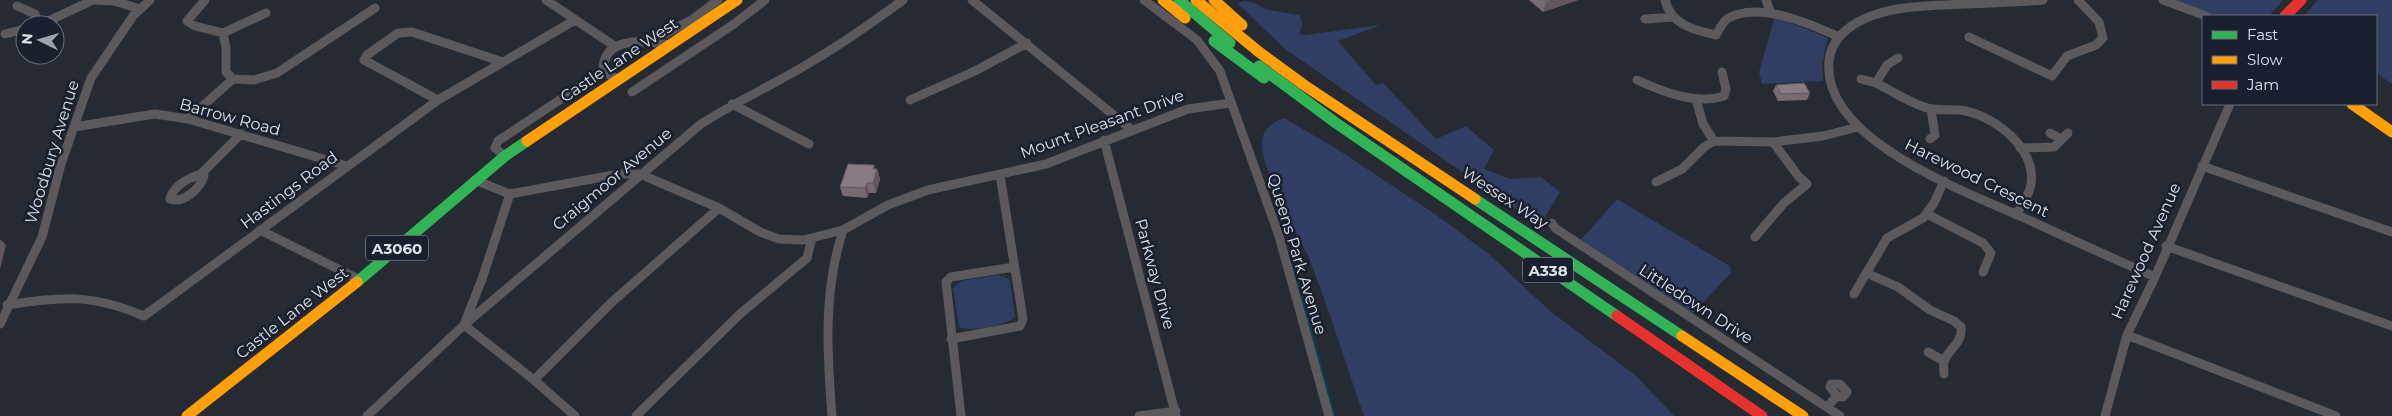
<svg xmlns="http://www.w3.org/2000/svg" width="2392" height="416" font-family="Montserrat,sans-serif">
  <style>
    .green { fill: #2f3e62 }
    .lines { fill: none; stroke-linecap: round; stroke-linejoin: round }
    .stream { stroke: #074350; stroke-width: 3 }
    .street { stroke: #5b595c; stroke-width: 9 }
    .fast { stroke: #30b455; stroke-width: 11 }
    .slow { stroke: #ff9f0a; stroke-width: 11 }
    .jam { stroke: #e5322d; stroke-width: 11 }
    .wall { fill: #766a71 }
    .shaded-wall { fill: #60565c }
    .building { fill: #897b83; stroke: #60565c }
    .labels { text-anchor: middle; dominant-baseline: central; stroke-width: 5; stroke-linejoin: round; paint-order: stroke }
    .shield { fill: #181f2d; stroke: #a2a8b3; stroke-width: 1 }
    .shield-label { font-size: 15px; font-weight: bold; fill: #dde2ec }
    .street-label { font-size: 16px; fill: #dde2ec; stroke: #181f2d }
  </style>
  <rect width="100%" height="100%" fill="#262a32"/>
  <!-- green -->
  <path class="green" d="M2176,0H2283L2269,16H2213Z
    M2318,0H2392V84L2376,73V16H2304Z
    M1245,1L1255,3L1265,9L1299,15C1303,22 1303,26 1299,33L1304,35L1381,25L1338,41L1376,85L1383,83L1436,139L1466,126L1494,150L1484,169L1510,179L1541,177L1560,192L1540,226L1285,49L1237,3Z
    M1775,16L1828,38L1822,64L1823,81L1762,84L1759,72Z
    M1284,118L1337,149L1435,214L1490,255L1550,311L1635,375L1674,416H1364C1346,365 1330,311 1310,261C1298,232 1260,170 1262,141C1263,128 1273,122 1284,118Z
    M1617,199L1730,266L1731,273L1692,314L1579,242Z
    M997,275L1005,277L1010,281L1015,317C1005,326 970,332 959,327L953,288L962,281Z"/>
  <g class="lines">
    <!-- stream -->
    <path class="stream" d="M1293,269L1295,274
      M1298,284L1334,416"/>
    <!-- street -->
    <path class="street" d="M91,0L114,1L140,9
      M205,0L187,21L195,26L223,33L226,48V72L233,79
      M546,0L616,47
      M972,0L1132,130
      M1144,0L1197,40L1220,71L1279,236L1329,416
      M1665,0C1671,25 1694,30 1716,35C1719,30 1722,23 1727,19C1757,0 1811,24 1839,37
      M1766,0L1770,11
      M2043,0C2017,2 1990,3 1964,4C1934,6 1902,5 1874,15C1853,22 1831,37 1829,61C1821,139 1964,191 2020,216C2065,237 2110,257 2155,277
      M2163,0L2206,16
      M17,6L35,14L38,25
      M1645,19L1673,17
      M40,25L91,1
      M223,33L266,13
      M5,34L25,29
      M1969,37L2052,76L2067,56L2096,45L2103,38L2099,22L2078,0
      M652,41L693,19L718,0
      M1898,58L1887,65L1876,83C1892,91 1907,101 1924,107C1936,112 1952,108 1966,111C1997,118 2036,149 2031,184C2030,194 2021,206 2016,215
      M617,79L603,71C603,36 644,40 669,45
      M1861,79L1876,83
      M1637,80C1663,92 1696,105 1724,96L1726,89L1722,72
      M632,92L734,24L765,0
      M1696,99L1703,124L1714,141
      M438,100L364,60L367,55L398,33L412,32L503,62
      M910,100L975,71L1027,43
      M732,104L809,144
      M188,119L233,79L254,80L277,73L375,8
      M74,127L155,114L188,119L347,166
      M2050,133L2061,139
      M1930,139L1935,135L1931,109
      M1104,140L1176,416
      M2020,148L2054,147L2068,133
      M505,156L495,148L498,141L603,71
      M2202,166L2392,232
      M201,174L204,176C200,188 184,204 170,199C173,186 189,178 201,174Z
      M201,174L241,134
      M475,180L510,194L619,174H640L719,208L760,232L779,239L803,240L843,230L888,205L928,190L1046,164L1188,109L1231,103
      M1656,182L1682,169L1704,147L1714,141L1773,142L1823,136L1858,127
      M510,194L482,279L464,325L534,380L575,416
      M1927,214L1983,243L1991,253L1983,272
      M1552,223L1555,228L1840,416
      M260,230L360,280
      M1755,237L1784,203L1807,184L1799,177L1773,142
      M2166,246L2392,326
      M1866,273L1898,287L1930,310L1954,321L1961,327C1963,344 1948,348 1944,362C1943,365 1944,370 1944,374
      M1854,294L1887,238L1923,218L1934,203L1944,181
      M7,305C62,296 92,294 144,316L438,100L575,20
      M0,324L42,237L61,164L91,78L133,16L150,0
      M2127,335L2336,416
      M951,339L1020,326L1023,319L1000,175
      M1928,352L1944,361
      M534,380L612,302L719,208
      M1831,384H1840L1847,392L1843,397L1837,396L1830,387Z
      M1827,407L1837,396
      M367,416L464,325L701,124C737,101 775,84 811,62C843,43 873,22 903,0
      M636,416L740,314L807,258L812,238
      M832,416C827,351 823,293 843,230
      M961,416L946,282L951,277L1014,267
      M1139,416L1176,411
      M2105,416L2127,335L2155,277L2230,104"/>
    <!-- fast -->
    <path class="fast" d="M1179,0L1230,43
      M1214,41L1264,78
      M1259,66L1336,123L1617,316
      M1475,199L1682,336
      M357,282L505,156L527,141"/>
    <!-- slow -->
    <path class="slow" d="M1163,0L1185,18
      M1196,0L1259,52L1304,85L1475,199
      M1214,0L1242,25
      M2352,104L2392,132
      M527,141L737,0
      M1682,336L1803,416
      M187,416L357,282"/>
    <!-- jam -->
    <path class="jam" d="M2285,16L2301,0
      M1617,316L1762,416"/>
  </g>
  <!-- wall -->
  <path class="wall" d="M1529,0H1578L1543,12Z
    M1776,85L1810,93L1807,100L1778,101L1773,91Z
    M875,169H877L880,179L876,193H869L867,198L843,196L840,187Z"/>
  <!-- shaded-wall -->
  <path class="shaded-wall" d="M1552,0H1578L1543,12L1546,2Z
    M874,165L876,173L877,169L880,179L876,193L873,183V169Z
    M867,183L869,193L867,198L865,188Z
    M0,239L6,245L0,269Z"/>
  <!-- building -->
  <path class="building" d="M1543,0H1552L1546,2Z
    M1804,83L1810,93L1781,94L1776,85Z
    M848,164L874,165L873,169H877L873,183H867L865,188L840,187Z"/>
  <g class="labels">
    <!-- shield labels -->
    <g class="shield">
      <rect x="366" y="235.5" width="62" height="25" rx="4"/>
      <rect x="1523" y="257.5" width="50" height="25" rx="4"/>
    </g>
    <g class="shield-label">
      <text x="397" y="248">A3060</text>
      <text x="1548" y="270">A338</text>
    </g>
    <!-- street labels -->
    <g class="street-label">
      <text transform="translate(619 60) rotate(-34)">Castle Lane West</text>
      <text transform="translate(230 117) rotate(15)">Barrow Road</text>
      <text transform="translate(1102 124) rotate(-20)">Mount Pleasant Drive</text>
      <text transform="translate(52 152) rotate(-73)">Woodbury Avenue</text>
      <text transform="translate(1977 178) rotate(26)">Harewood Crescent</text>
      <text transform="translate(612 179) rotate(-40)">Craigmoor Avenue</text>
      <text transform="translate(289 190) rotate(-37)">Hastings Road</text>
      <text transform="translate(1505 198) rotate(33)">Wessex Way</text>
      <text transform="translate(2146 251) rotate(-66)">Harewood Avenue</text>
      <text transform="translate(1297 254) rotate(73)">Queens Park Avenue</text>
      <text transform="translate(1155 274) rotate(75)">Parkway Drive</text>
      <text transform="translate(1696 304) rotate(33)">Littledown Drive</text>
      <text transform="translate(292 313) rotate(-38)">Castle Lane West</text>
    </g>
  </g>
  <!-- legend -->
  <rect x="2202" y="15" width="175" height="90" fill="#181f2d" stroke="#676d79"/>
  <rect x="2212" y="31" width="25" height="8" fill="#30b455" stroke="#676d79"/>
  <text x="2247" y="40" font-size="15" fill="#dde2ec">Fast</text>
  <rect x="2212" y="56" width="25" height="8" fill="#ff9f0a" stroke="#676d79"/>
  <text x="2247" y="65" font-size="15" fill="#dde2ec">Slow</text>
  <rect x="2212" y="81" width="25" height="8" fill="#e5322d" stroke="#676d79"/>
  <text x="2247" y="90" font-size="15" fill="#dde2ec">Jam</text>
  <!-- north arrow -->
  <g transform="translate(40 40) rotate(275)"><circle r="24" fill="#181f2d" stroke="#676d79"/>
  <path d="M0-4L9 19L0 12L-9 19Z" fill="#9da2ab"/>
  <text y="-8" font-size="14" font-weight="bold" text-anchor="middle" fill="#dde2ec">N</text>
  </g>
</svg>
